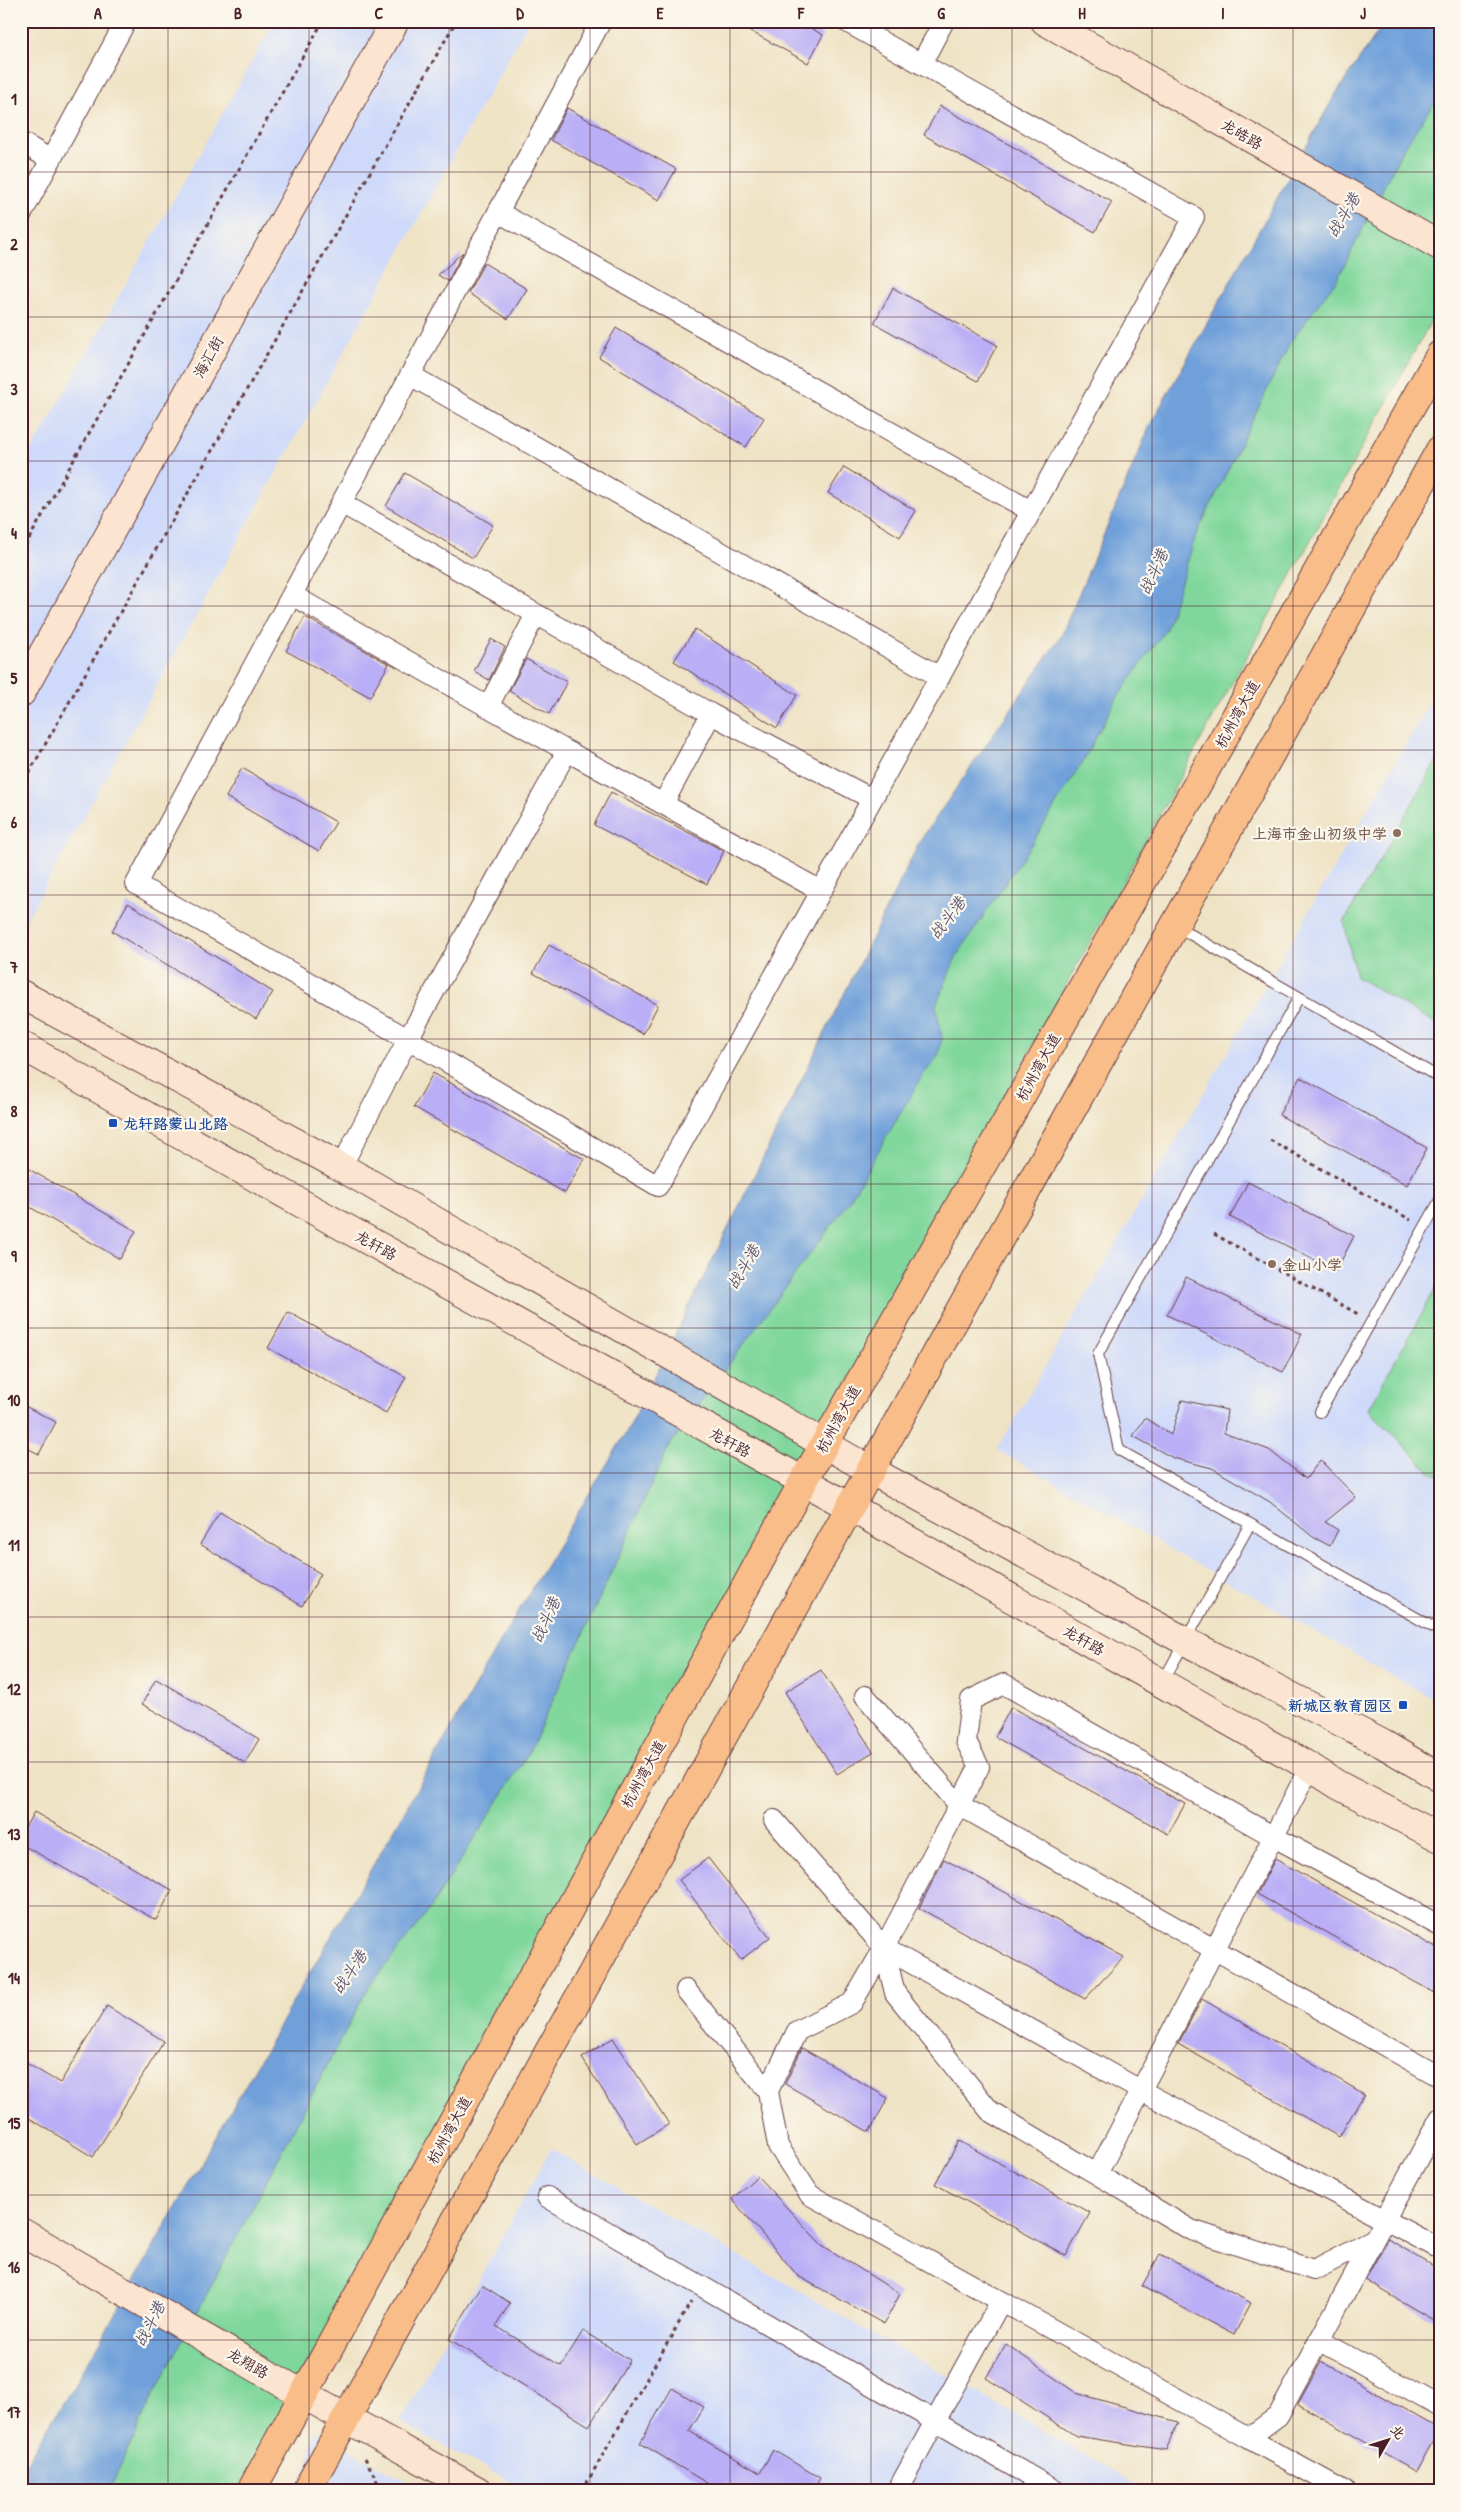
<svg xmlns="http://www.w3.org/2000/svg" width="1461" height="2512" font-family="'Patrick Hand','LXGW WenKai TC',sans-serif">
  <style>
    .built { fill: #cfdafa }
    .green { fill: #80d79b; stroke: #657b63 }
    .water { fill: #70a0da; stroke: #5d6082 }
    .building { fill: #baaff6 }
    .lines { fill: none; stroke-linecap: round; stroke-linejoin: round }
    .lane-casing { stroke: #633c42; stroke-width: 12 }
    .street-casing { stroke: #633c42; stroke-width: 22 }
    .secondary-casing { stroke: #633c42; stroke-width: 30 }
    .primary-casing { stroke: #633c42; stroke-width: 30 }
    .path { stroke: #633c42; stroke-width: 3; stroke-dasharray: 4 4; stroke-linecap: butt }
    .lane { stroke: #fff; stroke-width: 10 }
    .street { stroke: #fff; stroke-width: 20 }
    .secondary { stroke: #fce5d0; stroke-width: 28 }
    .primary { stroke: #f8bd89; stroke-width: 28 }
    .grid { fill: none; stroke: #4a1f2b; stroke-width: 1; stroke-opacity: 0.55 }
    .education-dot { fill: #8d6e63; stroke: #fbf7ec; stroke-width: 2 }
    .transit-dot { fill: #1a4fb4; stroke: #fbf7ec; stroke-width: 2 }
    .labels { text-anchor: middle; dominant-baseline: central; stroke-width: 4.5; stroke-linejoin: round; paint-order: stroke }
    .street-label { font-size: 15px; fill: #4a1f2b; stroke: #fbf7ec }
    .education-label { font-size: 15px; font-weight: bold; fill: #785e54; stroke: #fbf7ec; text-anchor: end }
    .transit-label { font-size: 15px; font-weight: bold; fill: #164399; stroke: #fbf7ec; text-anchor: start }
    .water-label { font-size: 16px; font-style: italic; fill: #595371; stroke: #fbf7ec }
    .neatline { fill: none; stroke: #4a1f2b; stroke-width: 2 }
    .grid-label { font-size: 16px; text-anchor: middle; font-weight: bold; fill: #4a1f2b }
  </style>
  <rect width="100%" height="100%" fill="#fbf7ec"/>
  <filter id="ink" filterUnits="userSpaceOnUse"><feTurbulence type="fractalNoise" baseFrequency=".02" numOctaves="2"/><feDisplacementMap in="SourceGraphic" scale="10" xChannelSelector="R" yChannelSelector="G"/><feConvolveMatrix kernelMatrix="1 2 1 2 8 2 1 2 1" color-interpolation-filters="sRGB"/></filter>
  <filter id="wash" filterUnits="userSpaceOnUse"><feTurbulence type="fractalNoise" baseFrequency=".0096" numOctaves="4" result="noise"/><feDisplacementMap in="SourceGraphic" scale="20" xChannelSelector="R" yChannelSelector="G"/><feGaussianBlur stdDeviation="1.12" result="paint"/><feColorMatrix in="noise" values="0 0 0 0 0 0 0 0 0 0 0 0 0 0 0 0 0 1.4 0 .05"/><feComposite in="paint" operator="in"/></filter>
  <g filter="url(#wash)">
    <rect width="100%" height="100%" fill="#efe3c5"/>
    <!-- built -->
    <path class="built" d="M275,21H529L21,929V469Z
      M1440,685V1703L997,1450Z
      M551,2149L1148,2491H528L400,2422Z
      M315,2431L425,2491H301Z"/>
    <!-- green -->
    <path class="green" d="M1440,81V305L238,2491H104L361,1984L663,1440L930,999L1191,530L1285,335Z
      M1440,755V1026L1356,977L1344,922Z
      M1440,1281V1477L1431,1473L1368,1409Z"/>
    <!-- water -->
    <path class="water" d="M1385,21H1440V95L1404,147L1338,278L1291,341L1196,535L1166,629L1115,701L1082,763L1029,848L956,957L936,1005L942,1039L938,1056L921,1078L849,1201L669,1446L529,1752L431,1907L367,1990L151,2400L109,2491H21V2471L87,2364L303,1984L395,1828L498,1645L630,1426L920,841L1061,636L1151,423L1335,95Z"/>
    <g id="blocks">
      <!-- building -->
      <path class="building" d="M732,21H798L823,35L808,63Z
        M940,106L1112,202L1095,232L924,135Z
        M567,108L676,169L659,200L551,140Z
        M463,252L448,281L438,275Z
        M484,263L527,289L508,319L468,293Z
        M893,288L997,345L978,381L874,323Z
        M616,328L764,418L746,447L599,357Z
        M844,467L916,511L900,537L828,493Z
        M405,473L493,525L473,558L386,506Z
        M305,617L389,664L370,697L286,651Z
        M695,629L797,695L777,728L674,661Z
        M491,639L505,647L489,680L474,671Z
        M526,659L567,682L549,714L509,691Z
        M242,768L336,822L319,851L226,797Z
        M611,792L724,851L707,884L594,825Z
        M128,903L273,992L256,1019L112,931Z
        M549,945L658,1005L643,1034L533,973Z
        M433,1073L584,1159L565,1193L414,1107Z
        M1300,1077L1427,1148L1407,1185L1279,1115Z
        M27,1168L136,1231L120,1259L21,1202V1178Z
        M1248,1182L1354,1236L1336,1271L1230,1217Z
        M1186,1277L1302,1334L1283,1372L1167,1315Z
        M288,1312L406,1377L386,1413L268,1348Z
        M1182,1400L1227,1410L1224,1433L1269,1450L1306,1479L1320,1460L1356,1497L1325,1522L1338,1530L1330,1546L1313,1537L1270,1502L1212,1468L1173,1458L1133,1436L1145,1418L1171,1435Z
        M21,1404L56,1422L39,1454L21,1445Z
        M220,1512L321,1574L302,1606L200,1544Z
        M821,1670L873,1752L837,1774L785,1692Z
        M156,1679L259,1739L245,1763L142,1704Z
        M1011,1707L1185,1804L1168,1834L995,1737Z
        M34,1812L172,1890L156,1920L21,1844V1834Z
        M708,1858L770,1937L741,1960L679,1880Z
        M944,1859L1124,1957L1085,1999L919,1908Z
        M1275,1859L1440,1950V1996L1257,1894Z
        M1202,1999L1364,2094L1339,2137L1178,2044Z
        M107,2006L164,2041L93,2157L21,2113V2060L60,2083Z
        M613,2038L669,2124L637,2144L582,2058Z
        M802,2048L888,2098L869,2132L785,2084Z
        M959,2141L1090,2213L1066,2256L935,2184Z
        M757,2176L822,2245L900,2294L884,2324L798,2276L732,2199Z
        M1388,2239L1440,2270V2324L1365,2280Z
        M1160,2254L1251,2303L1234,2335L1142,2286Z
        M482,2285L510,2303L496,2326L561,2366L583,2331L630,2360L589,2426L449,2339Z
        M1006,2344L1076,2393L1178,2422L1166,2450L1076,2436L986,2378Z
        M1321,2362L1439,2429L1416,2471L1298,2404Z
        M672,2388L704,2407L689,2431L760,2473L773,2450L820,2478L813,2491H720L640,2443Z"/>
    </g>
  </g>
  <g filter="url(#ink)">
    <use href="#blocks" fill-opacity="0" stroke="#633c42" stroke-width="1"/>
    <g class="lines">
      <defs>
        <path id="lane" d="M1176,926L1440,1078
          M1299,997L1098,1354L1119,1450L1440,1631
          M1320,1412L1440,1200
          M1162,1683L1250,1524"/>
        <path id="street" d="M601,21L136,884L408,1039L658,1186L1194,217L845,21
          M921,64L944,21
          M21,142L51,160
          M498,212L1031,511
          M21,215L126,21
          M410,375L940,677
          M341,503L536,614
          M292,595L488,707
          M711,714L872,799
          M663,804L821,891
          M341,1167L408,1039L567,751L663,804L711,714L536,614L488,707L567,751
          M865,1696L959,1805L1440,2077
          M774,1820L884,1948L1140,2090L1440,2249
          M1440,1926L1274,1837L1004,1684L971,1700L966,1741L979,1767L884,1948L852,2003L797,2031L768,2091L778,2146L810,2195L1248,2438L1278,2416L1440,2118
          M884,1948L895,1993L990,2111L1191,2230L1314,2270L1372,2240
          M686,1990L768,2091
          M1097,2174L1310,1767
          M547,2197L1056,2491
          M1319,2340L1440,2407
          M1248,2438L1344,2491
          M897,2491L1001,2301"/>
        <path id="secondary" d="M1045,21L1440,246
          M21,693L395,21
          M21,994L341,1167L870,1470L1185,1641L1383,1744L1440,1778
          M21,1045L315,1211L850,1507L1310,1767L1338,1785L1440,1838
          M21,2232L304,2395L478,2491"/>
        <path id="primary" d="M251,2491L803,1482L1440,355
          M306,2491L850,1507L1440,450"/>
      </defs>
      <!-- lane casing -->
      <use href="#lane" class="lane-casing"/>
      <!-- street casing -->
      <use href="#street" class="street-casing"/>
      <!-- secondary casing -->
      <use href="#secondary" class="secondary-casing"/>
      <!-- primary casing -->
      <use href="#primary" class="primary-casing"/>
      <!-- path -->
      <path class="path" d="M21,553L323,21
        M21,787L456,21
        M1270,1140L1411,1220
        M1214,1234L1358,1314
        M365,2458L382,2491
        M582,2491L691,2302"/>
      <!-- lane -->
      <use href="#lane" class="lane"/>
      <!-- street -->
      <use href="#street" class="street"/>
      <!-- secondary -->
      <use href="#secondary" class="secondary"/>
      <!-- primary -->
      <use href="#primary" class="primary"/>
    </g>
  </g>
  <!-- grid -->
  <path class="grid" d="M168,21V2491M309,21V2491M449,21V2491M590,21V2491M730,21V2491M871,21V2491M1012,21V2491M1152,21V2491M1293,21V2491M21,172H1440M21,317H1440M21,461H1440M21,606H1440M21,750H1440M21,895H1440M21,1039H1440M21,1184H1440M21,1328H1440M21,1473H1440M21,1617H1440M21,1762H1440M21,1906H1440M21,2051H1440M21,2195H1440M21,2340H1440"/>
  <!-- markers -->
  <g class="education-dot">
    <circle cx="1397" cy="833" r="5"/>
    <circle cx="1272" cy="1264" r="5"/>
  </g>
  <g class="transit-dot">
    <rect x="108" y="1118" width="10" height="10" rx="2.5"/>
    <rect x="1398" y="1700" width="10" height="10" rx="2.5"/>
  </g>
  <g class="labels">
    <!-- street labels -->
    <g class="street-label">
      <text transform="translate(1242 134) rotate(30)">龙皓路</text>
      <text transform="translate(208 357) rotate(-61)">海汇街</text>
      <text transform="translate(1237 714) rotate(-61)">杭州湾大道</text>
      <text transform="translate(1038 1067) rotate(-61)">杭州湾大道</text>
      <text transform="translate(376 1245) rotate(29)">龙轩路</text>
      <text transform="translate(838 1419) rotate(-61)">杭州湾大道</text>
      <text transform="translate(730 1442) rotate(29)">龙轩路</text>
      <text transform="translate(1084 1640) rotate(30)">龙轩路</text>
      <text transform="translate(643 1774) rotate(-61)">杭州湾大道</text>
      <text transform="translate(449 2130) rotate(-61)">杭州湾大道</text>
      <text transform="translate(248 2363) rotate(30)">龙翔路</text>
    </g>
    <!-- education labels -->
    <g class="education-label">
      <text x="1387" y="833">上海市金山初级中学</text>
      <text x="1282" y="1264" text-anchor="start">金山小学</text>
    </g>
    <!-- transit labels -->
    <g class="transit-label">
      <text x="123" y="1123">龙轩路蒙山北路</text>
      <text x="1393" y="1705" text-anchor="end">新城区教育园区</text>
    </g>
    <!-- water labels -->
    <g class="water-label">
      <text transform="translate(1343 215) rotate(-59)">战斗港</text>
      <text transform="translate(1153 572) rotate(-66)">战斗港</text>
      <text transform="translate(947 918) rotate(-53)">战斗港</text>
      <text transform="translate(743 1267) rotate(-60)">战斗港</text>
      <text transform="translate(545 1620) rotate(-66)">战斗港</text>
      <text transform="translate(349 1972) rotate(-56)">战斗港</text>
      <text transform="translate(149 2324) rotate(-63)">战斗港</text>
    </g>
  </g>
  <!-- margin -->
  <rect width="1461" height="2512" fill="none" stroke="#fbf7ec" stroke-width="55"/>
  <!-- north arrow -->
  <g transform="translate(1388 2440) rotate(51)" stroke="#fbf7ec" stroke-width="4" paint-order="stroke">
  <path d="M0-4L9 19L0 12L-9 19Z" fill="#4a1f2b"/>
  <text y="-8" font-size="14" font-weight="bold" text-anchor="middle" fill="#4a1f2b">北</text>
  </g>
  <rect x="28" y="28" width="1406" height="2456" class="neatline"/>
  <g class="grid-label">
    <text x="98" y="19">A</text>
    <text x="238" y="19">B</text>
    <text x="379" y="19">C</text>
    <text x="520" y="19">D</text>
    <text x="660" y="19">E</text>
    <text x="801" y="19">F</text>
    <text x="941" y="19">G</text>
    <text x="1082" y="19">H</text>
    <text x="1223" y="19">I</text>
    <text x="1363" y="19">J</text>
    <text x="14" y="105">1</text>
    <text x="14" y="250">2</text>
    <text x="14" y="395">3</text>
    <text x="14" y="539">4</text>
    <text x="14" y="684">5</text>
    <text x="14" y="828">6</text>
    <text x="14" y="973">7</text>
    <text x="14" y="1117">8</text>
    <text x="14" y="1262">9</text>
    <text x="14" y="1406">10</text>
    <text x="14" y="1551">11</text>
    <text x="14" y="1695">12</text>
    <text x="14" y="1840">13</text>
    <text x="14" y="1984">14</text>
    <text x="14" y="2129">15</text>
    <text x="14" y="2273">16</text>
    <text x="14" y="2418">17</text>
  </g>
</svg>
